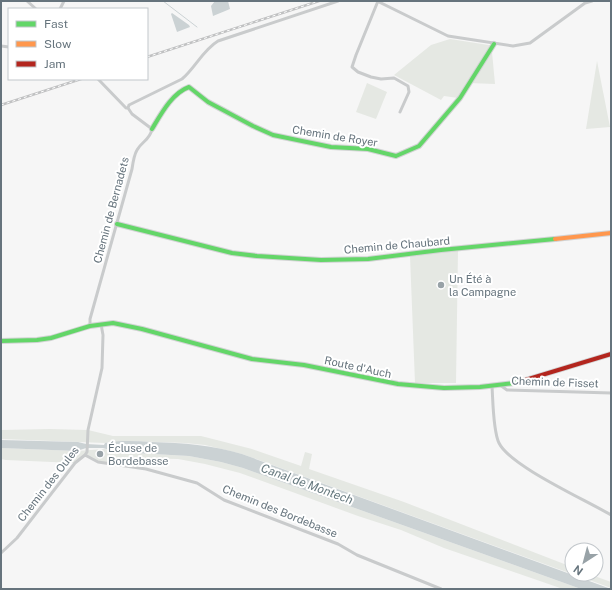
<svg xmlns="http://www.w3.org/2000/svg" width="612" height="590" font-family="'Public Sans',sans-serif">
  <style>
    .green { fill: #e5e8e3 }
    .water { fill: #cbd2d4 }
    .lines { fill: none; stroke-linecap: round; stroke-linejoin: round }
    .stream { stroke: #cbd2d4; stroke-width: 1 }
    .fast-casing { stroke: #d2d3d4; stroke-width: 6 }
    .slow-casing { stroke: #d2d3d4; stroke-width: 6 }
    .jam-casing { stroke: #d2d3d4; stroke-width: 6 }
    .street { stroke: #c9cbcc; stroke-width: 3 }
    .fast { stroke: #63d668; stroke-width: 4 }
    .slow { stroke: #ff974d; stroke-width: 4 }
    .jam { stroke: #b3261e; stroke-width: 4 }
    .rail-casing { stroke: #c0c1c2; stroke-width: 2.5 }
    .rail { stroke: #fff; stroke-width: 1; stroke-dasharray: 3; stroke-linecap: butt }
    .poi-dot { fill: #98a2a7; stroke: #fff; stroke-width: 1.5 }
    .labels { text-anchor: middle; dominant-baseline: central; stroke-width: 4; stroke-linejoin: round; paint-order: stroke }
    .street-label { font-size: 11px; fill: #66747d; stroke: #fff }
    .poi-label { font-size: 11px; fill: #66747d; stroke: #fff; text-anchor: start }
    .water-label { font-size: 12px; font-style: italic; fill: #66797f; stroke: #fff }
  </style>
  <rect width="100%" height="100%" fill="#f6f6f6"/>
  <!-- green -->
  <path class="green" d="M450,39L495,46L492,52L495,84L468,83L458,98L444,96L441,100L394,75L431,45Z
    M597,61L610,127L586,129Z
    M367,83L387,92L376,119L356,112Z
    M458,250L456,383H415L410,256Z
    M50,429L88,430L113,436H201L252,449L301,466L305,452L312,454L309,469L404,502L572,567V574L242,454L205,445L185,443L129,441L105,443L1,439V430Z
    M1,448L77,451L105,449L117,452L189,456L221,462L243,468L581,589H563L444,548L401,530L358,516L240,473L205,464L178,459L130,458L124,465L98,462L85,455L75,463L6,460L1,459Z
    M573,574H589L611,582V588Z"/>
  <!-- water -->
  <path class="water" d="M215,1H228L230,9L213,16L211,6Z
    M172,13L189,25L190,27L177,32L171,14Z
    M1,440L78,442L86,444L104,445L105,443C120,440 136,441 152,442C183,443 212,445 242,454L611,589H581L243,468L221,462L189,456L117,452L103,448H86L77,451L1,448Z"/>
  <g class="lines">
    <!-- stream -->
    <path class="stream" d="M163,1L197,27"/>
    <defs>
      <path id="fast" d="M152,129C161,114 172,93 189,87L208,102L253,126L273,135L331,147L368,149L396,156L419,146L460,98L494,44
        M117,224L232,253L257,256L321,260L368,259L441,250L555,239
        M1,341L37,340L51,338L90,326L113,323L142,329L252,359L304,365L398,384L444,388L480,387L515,383L522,381"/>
      <path id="slow" d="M555,239L611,233"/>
      <path id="jam" d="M522,381L611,354"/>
    </defs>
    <!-- fast casing -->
    <use href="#fast" class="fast-casing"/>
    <!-- slow casing -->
    <use href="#slow" class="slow-casing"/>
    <!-- jam casing -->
    <use href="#jam" class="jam-casing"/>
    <!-- street -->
    <path class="street" d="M27,1L36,9
      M377,1L448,36L513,46L530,43L585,3L592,1
      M378,1L356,55L352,67L358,72L371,77L381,79L394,78L408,86L409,92L400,112
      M60,9L64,1
      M1,46L9,47
      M128,108L129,105L182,79C195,68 203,50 218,41L338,1
      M90,326V319L132,169C133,162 134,155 137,150C142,141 150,140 152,129L132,114L128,108H126L98,79
      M500,385L507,390L611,393
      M492,386C493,401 493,431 499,443C510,466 586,500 611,515
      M85,455L98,462L146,469L197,483L224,500L338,544L357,555L441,589
      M1,553L17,538L75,463L85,455L87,452L88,430L102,368L103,335L101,324"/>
    <!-- fast -->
    <use href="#fast" class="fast"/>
    <!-- slow -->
    <use href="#slow" class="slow"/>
    <!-- jam -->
    <use href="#jam" class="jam"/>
    <defs>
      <path id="rail" d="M147,57L319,1
        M1,105L81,79"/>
    </defs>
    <!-- rail casing -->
    <use href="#rail" class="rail-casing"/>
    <!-- rail -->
    <use href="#rail" class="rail"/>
  </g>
  <!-- markers -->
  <g class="poi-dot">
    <circle cx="441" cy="285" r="4"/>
    <circle cx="100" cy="454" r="4"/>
  </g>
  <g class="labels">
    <!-- street labels -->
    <g class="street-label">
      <text transform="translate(335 136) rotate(9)">Chemin de Royer</text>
      <text transform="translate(111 210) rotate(-75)">Chemin de Bernadets</text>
      <text transform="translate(397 245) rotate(-5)">Chemin de Chaubard</text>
      <text transform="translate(358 367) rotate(12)">Route d'Auch</text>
      <text transform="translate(555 382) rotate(2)">Chemin de Fisset</text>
      <text transform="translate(48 484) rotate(-52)">Chemin des Oules</text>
      <text transform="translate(280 511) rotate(22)">Chemin des Bordebasse</text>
    </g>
    <!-- poi labels -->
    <g class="poi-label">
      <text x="449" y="279">Un Été à<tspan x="449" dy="13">la Campagne</tspan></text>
      <text x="108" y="448">Écluse de<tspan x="108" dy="13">Bordebasse</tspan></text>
    </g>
    <!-- water labels -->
    <g class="water-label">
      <text transform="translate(307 484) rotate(20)">Canal de Montech</text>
    </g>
  </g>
  <!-- border -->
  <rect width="612" height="590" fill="none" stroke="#66747d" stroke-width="4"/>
  <!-- legend -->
  <rect x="8" y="8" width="140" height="72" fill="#ffffff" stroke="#c2c7cb"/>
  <rect x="16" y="21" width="20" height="6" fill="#63d668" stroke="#c2c7cb"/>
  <text x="44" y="28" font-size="12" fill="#66747d">Fast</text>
  <rect x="16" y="41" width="20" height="6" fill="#ff974d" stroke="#c2c7cb"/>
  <text x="44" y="48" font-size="12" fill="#66747d">Slow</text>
  <rect x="16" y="61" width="20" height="6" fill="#b3261e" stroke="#c2c7cb"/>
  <text x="44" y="68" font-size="12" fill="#66747d">Jam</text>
  <!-- north arrow -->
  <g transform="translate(584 562) rotate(216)"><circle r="19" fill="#ffffff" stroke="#c2c7cb"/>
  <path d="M0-3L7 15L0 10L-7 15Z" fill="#98a2a7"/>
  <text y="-6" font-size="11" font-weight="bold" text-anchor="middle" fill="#66747d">N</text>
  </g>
</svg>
